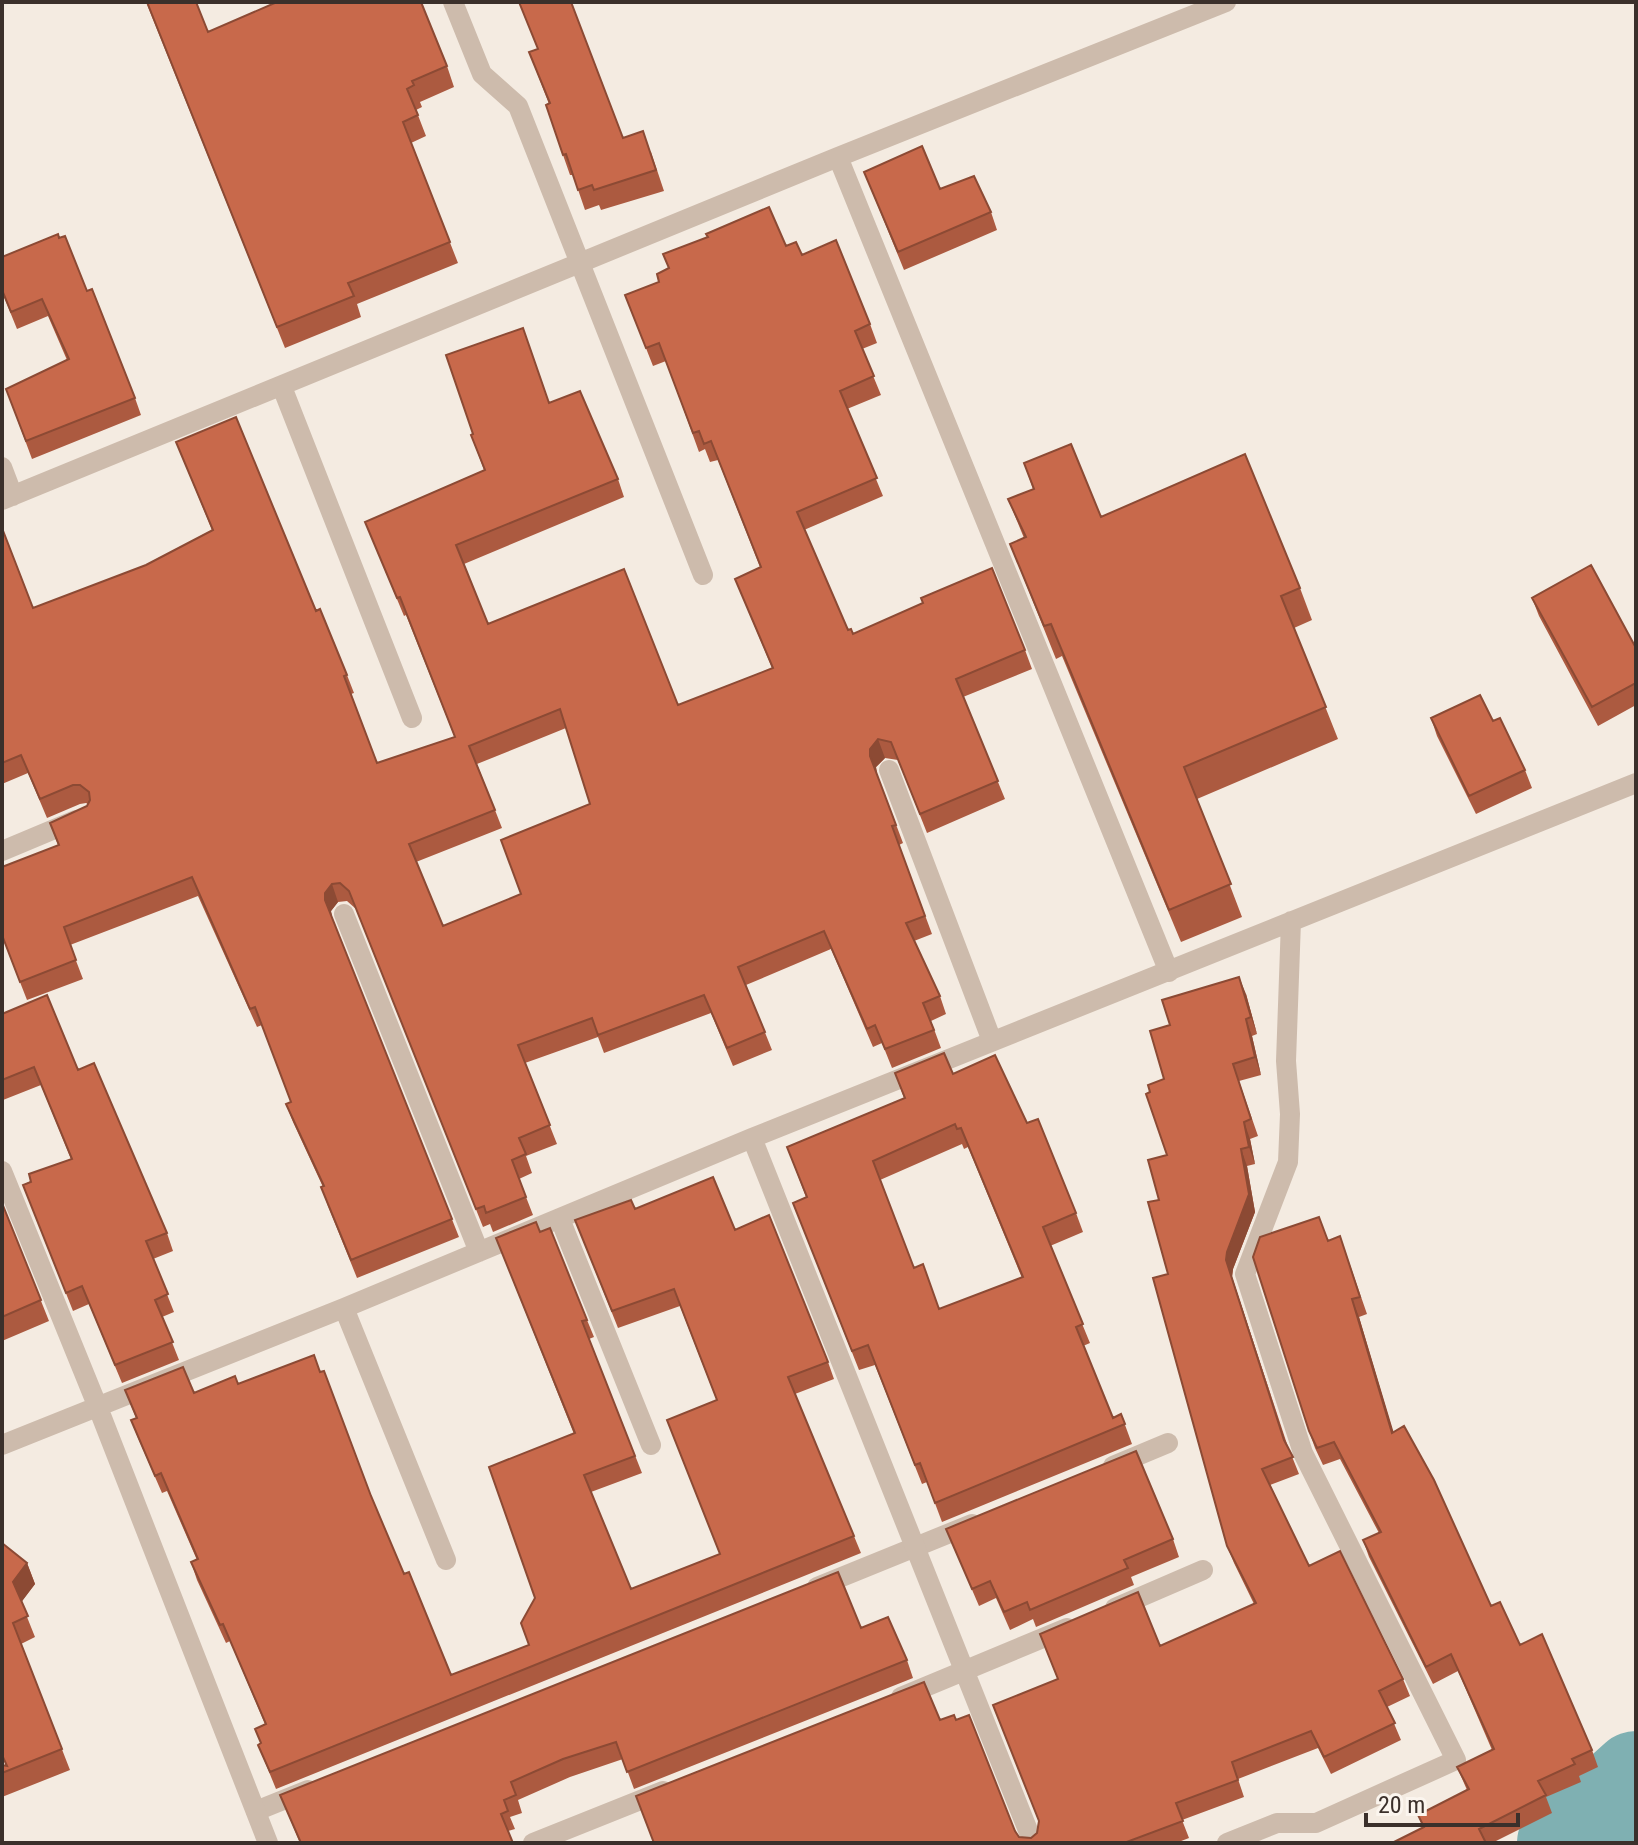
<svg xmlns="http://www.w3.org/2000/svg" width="1638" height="1845" font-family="'Roboto Condensed',sans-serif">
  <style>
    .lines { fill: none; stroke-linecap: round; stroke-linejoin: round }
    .river { stroke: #7fb0b2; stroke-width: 92 }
    .service { stroke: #cdbbac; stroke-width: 20 }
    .minor { stroke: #cdbbac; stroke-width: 20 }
    .wall { fill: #ac5a40; fill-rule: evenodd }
    .shaded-wall { fill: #8c4a34 }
    .building { fill: #c8694b; stroke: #8c4a34; stroke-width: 2; fill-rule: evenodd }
  </style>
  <rect width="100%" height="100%" fill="#f4ebe1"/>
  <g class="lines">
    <!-- river -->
    <path class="river" d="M1563,1843L1636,1777"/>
    <!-- service -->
    <path class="service" d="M1113,1466L1168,1443
      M817,1587L972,1524
      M256,1811L308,1790"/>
    <!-- minor -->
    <path class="minor" d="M453,2L482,74L518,106L703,575
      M838,157L1169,972
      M282,387L412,718
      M2,467L13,496
      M2,500L838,157L1226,2
      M889,770L992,1041
      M2,851L76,820
      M344,914L479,1252
      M752,1138L1033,1843
      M2,1171L97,1405L268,1843
      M560,1219L651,1445
      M344,1308L446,1560
      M2,1445L344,1308L752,1138L1636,783
      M1115,1608L1203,1570
      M901,1697L1067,1628
      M533,1843L663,1791
      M1227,1843L1277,1823H1316L1456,1760L1303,1453L1245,1274L1288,1162L1290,1114L1286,1061L1291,921"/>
  </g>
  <!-- wall -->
  <path class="wall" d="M146,2H196L208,32L447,66L454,87L420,102L422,107L416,110L426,136L411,143L458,263L357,304L361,317L285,348Z
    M537,49L623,138L651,152L664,191L601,210L599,205L585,210L573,175H570L563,155L549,104L529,52Z
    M864,172L940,189L991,212L997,230L904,270Z
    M786,246L802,255L870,324L877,343L862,349L881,395L847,409L883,496L804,530L848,630L853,634L1025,650L1032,669L963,697L1005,799L927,833L898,760L885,758L876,767L877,774L903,843L899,845L932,934L914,941L940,996L946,1014L931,1021L941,1048L892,1068L882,1043L873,1047L831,949L746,985L772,1050L733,1066L711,1013L604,1053L598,1037L525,1063L557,1144L526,1156L532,1173L519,1179L533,1215L493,1232L490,1224L483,1227L356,909L347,901L338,902L331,911L332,917L459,1237L357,1278L328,1206L321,1187H323L293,1122L286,1104L291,1102L262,1025L257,1027L198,896L70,945L83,979L27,1000L2,936L58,845L50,823L87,806L88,804L86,803L80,804L47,818L28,773L2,784V528L33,608L146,565L212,530L176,442L316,611L347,675L354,693L351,694L377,763L455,738L406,615L404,616L365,522L484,470L471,435L549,403L618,479L624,497L464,564L488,624L678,705L772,668L735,579L760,567L718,460L710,462L705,449L699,452L666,361L653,366L625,295L659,282L669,269L663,254ZM566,728L590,804L521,894L443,926L416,862L502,828L477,764Z
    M2,257L87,291L135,398L141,415L32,459L6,389L67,360L48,316L17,329L2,292Z
    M1024,463L1101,517L1300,588L1312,620L1294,628L1338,739L1197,799L1242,917L1181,942L1062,656L1056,659L1010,544L1024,538L1008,499L1033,489Z
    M1532,598L1636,648V705L1598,726L1539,616Z
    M1431,718L1493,721L1525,770L1532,788L1476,814L1437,736Z
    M1246,994L1257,1034L1252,1036L1261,1075L1239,1081L1258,1136L1250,1139L1255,1164L1247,1166L1255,1212L1233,1269L1232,1277L1287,1444L1299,1474L1270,1485L1309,1566L1403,1679L1410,1696L1387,1707L1401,1740L1331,1774L1318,1748L1238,1779L1244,1797L1182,1820L1189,1838L1176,1843H654L940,1720L1015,1831L1019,1837L1031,1838L1037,1833L1058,1680L1040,1634L1160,1646L1254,1604L1234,1563L1227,1546L1168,1274L1159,1200L1167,1155L1150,1092L1164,1079L1170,1025Z
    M2,1014L78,1070L167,1233L173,1251L153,1259L174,1312L162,1317L179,1360L122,1383L89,1304L73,1311L23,1185L71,1159L41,1085L3,1100L2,1098Z
    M895,1073L953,1074L1027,1123L1076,1213L1083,1232L1050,1246L1090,1343L1083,1346L1113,1418L1121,1414L1132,1444L942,1522L927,1482L922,1484L875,1365L859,1370L793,1203L806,1197L787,1147L904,1098ZM962,1144L964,1149L968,1147L1022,1278L939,1309L914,1268L880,1180Z
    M2,1203L49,1321L2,1341Z
    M635,1209L735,1230L828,1362L834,1379L795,1394L861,1553L276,1789L258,1745L261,1743L255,1729L265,1724L230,1641L226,1643L197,1580L191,1562L197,1560L167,1491L162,1493L138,1438L131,1420L136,1418L125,1390L194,1393L238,1384L371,1496L404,1574L451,1675L529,1645L535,1598L574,1434L496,1238L540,1232L587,1320L594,1337L589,1339L642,1473L591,1492L631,1589L720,1554L717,1401L680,1306L618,1328L575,1220Z
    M1340,1236L1367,1314L1359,1317L1393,1432L1491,1606L1520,1645L1592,1750L1598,1767L1579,1776L1581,1782L1546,1797L1552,1813L1492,1843H1392L1423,1828L1418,1815L1467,1790L1457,1767L1492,1750L1458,1671L1433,1684L1369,1557L1363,1540L1379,1533L1340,1459L1323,1465L1315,1448L1309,1431L1328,1241Z
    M946,1529L1173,1539L1179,1557L1131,1577L1134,1585L1036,1627L1033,1619L1010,1630L996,1598L979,1606Z
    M2,1543L27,1563L35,1584L21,1602L35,1637L21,1644L70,1770L2,1797V1765L6,1766Z
    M861,1628L907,1660L913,1678L634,1789L623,1759L570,1777L518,1800L522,1813L510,1817L515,1829L508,1831L513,1843H300L280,1795Z"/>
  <!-- shaded-wall -->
  <path class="shaded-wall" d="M878,739L885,758L876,767L877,775L870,756V749Z
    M332,884L338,902L331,911L332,919L325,900V893Z
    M1239,977L1246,994L1257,1034L1251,1017Z
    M1246,1019L1252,1036L1261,1075L1255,1057Z
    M1244,1122L1250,1139L1255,1164L1249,1147Z
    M1241,1149L1247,1166L1255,1212L1233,1269L1232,1277L1291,1457L1226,1260Z
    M1352,1299L1359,1317L1399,1450L1392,1433Z
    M27,1563L35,1584L20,1604L13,1582Z"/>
  <!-- building -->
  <path class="building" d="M147,2H196L208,32L277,2H421L447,66L412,81L414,85L407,89L418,115L403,122L450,242L348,283L354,296L277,327Z
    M519,2H571L623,138L643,131L656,170L594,190L592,185L578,190L566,154L563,155L546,105L550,103L529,52L538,49Z
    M922,146L940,189L974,176L991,212L898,252L864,172Z
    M769,207L786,246L796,242L802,255L836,240L870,324L855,331L874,376L840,391L877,478L797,512L848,630L851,629L853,634L923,603L921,598L992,568L1025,650L956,679L998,781L920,814L891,742L878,739L870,749V756L896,825L892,826L925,916L906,923L940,996L923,1003L934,1030L885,1049L875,1025L867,1029L824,931L738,967L765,1032L727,1048L704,995L598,1035L592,1018L518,1045L550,1125L519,1138L526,1154L512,1160L526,1197L486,1213L484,1206L476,1209L349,891L340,883L332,884L325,893V900L452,1219L351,1260L321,1187L324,1186L286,1104L291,1102L255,1007L250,1009L192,877L64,927L76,960L20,982L2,935V867L59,845L50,823L87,806L90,800L89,792L80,785H73L40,799L21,755L2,763V528L33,608L146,565L213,530L176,442L236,417L316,611L320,609L347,675L344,676L377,763L455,737L400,597L397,598L365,522L485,470L471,435L473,434L446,355L523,328L549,403L580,391L618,479L456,545L488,624L624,569L678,705L773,668L735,579L761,567L711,441L704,444L699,431L693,433L659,343L646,348L625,295L659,282L657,274L669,268L663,254L708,237L706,234ZM560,709L590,804L501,840L521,894L443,926L409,844L495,810L469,746Z
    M58,234L59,238L65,236L87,291L92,289L135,398L26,441L6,389L69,359L42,299L11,312L2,290V257Z
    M1071,444L1101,517L1245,454L1300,588L1281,596L1326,707L1184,767L1231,884L1169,910L1051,624L1044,626L1010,544L1026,537L1008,499L1034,489L1024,463Z
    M1591,565L1636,648V683L1592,707L1532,598Z
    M1480,695L1493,721L1500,718L1525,770L1469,796L1431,718Z
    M1239,977L1251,1017L1246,1019L1255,1057L1233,1064L1251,1119L1244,1122L1249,1147L1241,1149L1249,1194L1227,1252L1226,1260L1284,1440L1293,1457L1262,1469L1309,1566L1340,1551L1403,1679L1379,1691L1395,1723L1324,1757L1311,1731L1232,1762L1238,1780L1176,1803L1183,1821L1124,1843H654L636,1796L924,1682L940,1720L954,1715L956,1720L969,1715L1015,1831L1019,1837L1031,1838L1037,1833L1039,1821L993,1705L1058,1679L1040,1634L1138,1592L1160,1646L1256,1603L1227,1546L1153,1278L1168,1274L1148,1202L1159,1200L1148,1160L1167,1155L1146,1094L1150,1092L1148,1085L1164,1079L1150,1031L1170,1025L1162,1000Z
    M47,995L78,1070L94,1063L167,1233L146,1241L168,1294L155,1300L173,1342L115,1365L82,1286L66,1293L23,1185L31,1182L29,1174L72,1159L34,1067L2,1080V1014Z
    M944,1053L953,1074L995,1055L1027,1123L1038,1119L1076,1213L1043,1227L1083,1324L1076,1327L1113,1418L1121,1414L1125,1424L935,1503L920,1463L915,1465L868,1345L852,1351L793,1203L807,1197L787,1147L905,1098L895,1073ZM955,1124L957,1129L961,1128L1023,1277L939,1309L923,1264L914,1268L873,1161Z
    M713,1177L735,1230L769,1215L828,1362L788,1377L854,1536L270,1772L258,1745L261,1743L255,1729L266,1724L223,1624L220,1625L191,1562L198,1559L161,1473L155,1476L131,1420L137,1418L125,1390L183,1367L194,1393L235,1376L238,1384L314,1355L320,1372L324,1371L371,1496L404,1574L409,1572L451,1675L529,1645L521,1623L535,1598L489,1467L575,1433L496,1238L536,1222L540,1232L550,1228L587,1320L582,1321L635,1456L584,1475L631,1589L720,1554L667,1420L717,1400L674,1289L612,1311L575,1220L631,1200L635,1209Z
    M2,1203L41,1300L2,1317Z
    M1319,1217L1328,1241L1340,1236L1360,1297L1352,1299L1392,1433L1404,1426L1434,1480L1491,1606L1500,1602L1520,1645L1542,1634L1592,1750L1572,1759L1575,1764L1538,1781L1546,1795L1479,1829L1486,1843H1392L1424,1827L1418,1815L1469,1789L1457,1767L1494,1749L1451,1654L1426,1667L1363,1540L1381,1532L1334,1442L1317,1448L1309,1431L1253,1257L1260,1237Z
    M1136,1451L1173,1539L1124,1560L1128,1568L1030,1610L1027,1602L1004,1612L990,1581L972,1589L946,1529Z
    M2,1543L27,1563L13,1582L28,1616L13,1623L62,1749L2,1773V1765L7,1766L2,1755Z
    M838,1572L861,1628L888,1617L907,1660L627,1772L616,1742L563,1759L511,1782L516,1795L504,1800L508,1811L501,1814L513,1843H301L280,1795Z"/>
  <!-- border -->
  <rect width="1638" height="1845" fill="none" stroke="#3b302b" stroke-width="8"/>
  <!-- scale -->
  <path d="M1366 1813v12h152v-12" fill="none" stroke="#3b302b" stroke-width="4"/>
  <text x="1378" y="1813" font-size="24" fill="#3b302b" stroke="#fbf5ee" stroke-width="6" paint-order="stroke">20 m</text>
</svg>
